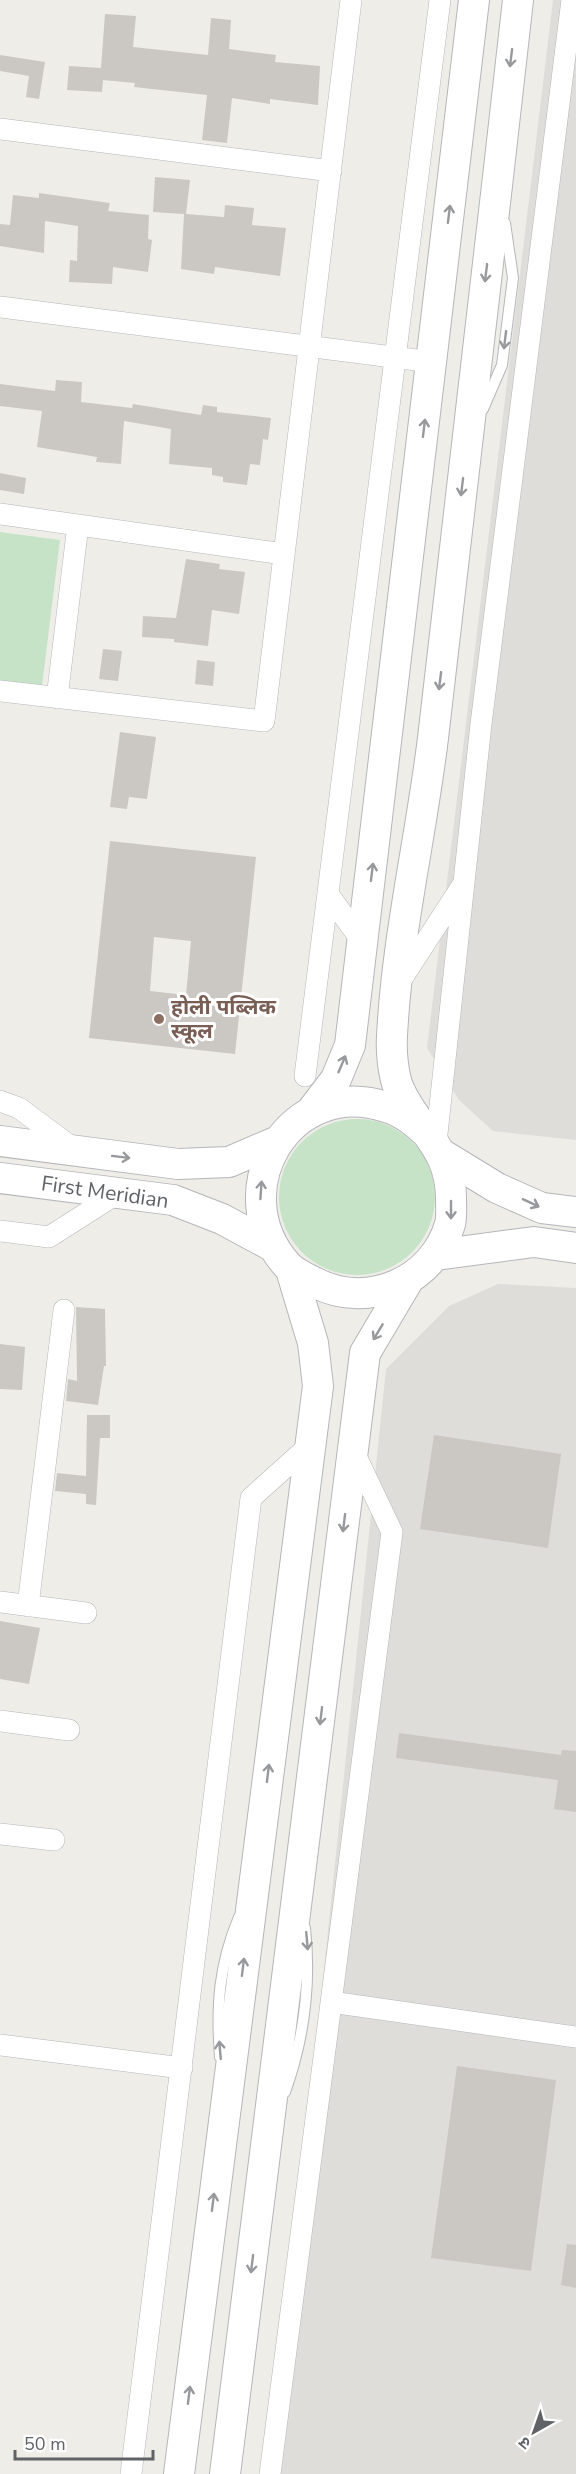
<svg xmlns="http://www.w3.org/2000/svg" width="576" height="2474" font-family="'Nunito Sans','Noto Sans Devanagari',sans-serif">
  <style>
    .industrial { fill: #deddd9 }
    .green { fill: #c7e3c7 }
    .building { fill: #cbc8c4; fill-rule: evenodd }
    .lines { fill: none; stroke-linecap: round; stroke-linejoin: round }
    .lane-casing { stroke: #b4b7ba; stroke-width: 12 }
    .street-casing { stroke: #b4b7ba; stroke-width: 22 }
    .secondary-casing { stroke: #b4b6ba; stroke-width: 32 }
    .lane { stroke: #fff; stroke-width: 10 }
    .street { stroke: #fff; stroke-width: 21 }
    .secondary { stroke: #fff; stroke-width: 30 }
    .oneway { stroke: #97999c }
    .education-dot { fill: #8d6e63; stroke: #fff; stroke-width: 2 }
    .labels { text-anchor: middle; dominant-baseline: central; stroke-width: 6; stroke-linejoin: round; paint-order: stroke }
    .education-label { font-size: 21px; font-weight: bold; fill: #785e54; stroke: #fff; text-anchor: start }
    .street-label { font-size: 21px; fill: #5f6266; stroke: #fff }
  </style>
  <rect width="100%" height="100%" fill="#efede8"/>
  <!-- industrial -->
  <path class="industrial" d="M553,0H576V1140L493,1131L459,1100L427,1048Z
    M498,1284L576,1288V2474H272L386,1369L449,1306Z"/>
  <!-- green -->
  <path class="green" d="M0,532L60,540L42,686L0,681Z
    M279 1197a78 78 0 1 1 156 0a78 78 0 1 1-156 0Z"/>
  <!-- building -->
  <path class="building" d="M105,14L136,16L133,47L208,55L211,18L231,20L229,49L276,55L275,62L320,66L318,105L270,99V104L232,98L227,143L202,140L207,95L134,87L135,83L103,80L102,92L67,90L69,66L101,68Z
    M0,55L45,62L39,99L26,97L29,76L0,71Z
    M155,177L190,180L186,214L224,217L225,205L254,208L252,225L286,228L280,276L215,267L214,274L181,269L184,214L153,212Z
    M39,193L110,203L108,211L149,215L148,239L152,240L148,272L113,267L112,284L69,282L70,260L77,261L78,226L45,221L44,253L0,246V224L10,225L13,195L39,198Z
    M56,380L82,382L81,402L132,408L133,404L201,415L203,405L217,407V412L271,418L268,440L263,439L260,465L250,464L247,485L223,482V477L212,475V468L169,464L171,429L124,421L121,464L96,462L97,457L37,447L42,411L0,406V384L55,391Z
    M0,473L26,478L24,494L0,490Z
    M186,559L220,564L219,569L245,572L239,614L212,610L208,646L174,642V639L142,637L143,616L176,618Z
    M103,649L122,651L118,681L99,679Z
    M197,660L215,662L213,686L195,684Z
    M120,732L156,737L147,799L129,797L127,809L110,807Z
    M110,841L256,857L235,1054L89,1038ZM154,937L191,941L186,995L150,991Z
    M76,1307L105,1309L106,1366H104L98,1405L66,1401L68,1379L77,1381Z
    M0,1344L25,1347L22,1390L0,1389Z
    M87,1415H110V1438H100L96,1505L86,1504V1494L55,1491L57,1473L86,1476Z
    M434,1435L561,1454L548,1548L420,1529Z
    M0,1621L40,1628L29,1684L0,1679Z
    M399,1733L561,1755L562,1750L576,1751V1812L554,1809L558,1780L396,1758Z
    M457,2066L556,2080L531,2271L431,2258Z
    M567,2244L576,2245V2288L561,2285Z"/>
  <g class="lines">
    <defs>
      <path id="lane" d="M483,409L502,365L513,278L505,223
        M220,2057C216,2005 219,1965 239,1917
        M285,2092C304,2039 311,1983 305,1928"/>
      <path id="street" d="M0,129L331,171
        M0,307L432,362
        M0,514L284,554
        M0,691L264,721L351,0
        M57,698L78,525
        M328,894L364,944
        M399,983L462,886
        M305,1076L440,0
        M0,1101L19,1108L74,1149
        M436,1143L481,724L572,0
        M0,1231L49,1237L118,1193
        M0,1602L86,1613
        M28,1606L64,1310
        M0,1721L69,1730
        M0,1834L54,1840
        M331,2002L576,2037
        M0,2045L182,2068
        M131,2474L251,1498L310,1445
        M270,2474L392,1532L353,1450"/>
      <path id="secondary" d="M310,1113L336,1079L350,1045L474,0
        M430,1136C417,1124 404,1112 386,1107C290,1075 221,1191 287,1265C295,1274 306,1278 316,1283C368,1310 434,1281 450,1224C452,1216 451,1206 451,1198C451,1147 417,1130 399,1089C393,1075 391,1051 392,1036C397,936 421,837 433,738C463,492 490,246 518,0
        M0,1141L178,1164L229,1162L278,1141
        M443,1155L497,1188L542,1208L576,1212
        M0,1178L173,1200L222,1219L272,1246
        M436,1255L534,1242L576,1248
        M179,2474L318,1386L313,1343L291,1270
        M225,2474L365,1353L407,1282"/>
    </defs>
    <!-- lane casing -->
    <use href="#lane" class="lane-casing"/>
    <!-- street casing -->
    <use href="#street" class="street-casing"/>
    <!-- secondary casing -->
    <use href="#secondary" class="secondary-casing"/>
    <!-- lane -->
    <use href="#lane" class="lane"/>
    <!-- street -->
    <use href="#street" class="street"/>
    <!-- secondary -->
    <use href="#secondary" class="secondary"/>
  </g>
  <!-- one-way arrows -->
  <defs><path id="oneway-shaft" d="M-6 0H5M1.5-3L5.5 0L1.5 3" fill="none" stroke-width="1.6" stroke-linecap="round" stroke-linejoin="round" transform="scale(1.5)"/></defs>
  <g class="oneway">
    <use href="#oneway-shaft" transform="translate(511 58) rotate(97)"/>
    <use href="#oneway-shaft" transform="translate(449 214) rotate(-83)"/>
    <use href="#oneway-shaft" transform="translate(486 273) rotate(97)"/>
    <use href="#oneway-shaft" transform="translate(505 340) rotate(97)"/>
    <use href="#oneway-shaft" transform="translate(424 428) rotate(-83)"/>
    <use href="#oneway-shaft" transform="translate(462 487) rotate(97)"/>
    <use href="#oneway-shaft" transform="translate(440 681) rotate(97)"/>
    <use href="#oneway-shaft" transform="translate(372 872) rotate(-83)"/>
    <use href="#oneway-shaft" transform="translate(342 1064) rotate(-67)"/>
    <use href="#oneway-shaft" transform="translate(121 1157) rotate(7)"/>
    <use href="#oneway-shaft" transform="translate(261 1190) rotate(-86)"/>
    <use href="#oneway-shaft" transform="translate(531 1203) rotate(25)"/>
    <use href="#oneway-shaft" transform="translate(451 1210) rotate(90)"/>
    <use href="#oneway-shaft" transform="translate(378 1332) rotate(121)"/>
    <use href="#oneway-shaft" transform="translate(344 1523) rotate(97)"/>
    <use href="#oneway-shaft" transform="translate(321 1716) rotate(97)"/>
    <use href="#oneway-shaft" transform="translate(268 1773) rotate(-83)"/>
    <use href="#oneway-shaft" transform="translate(307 1941) rotate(85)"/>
    <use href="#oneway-shaft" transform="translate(243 1967) rotate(-83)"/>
    <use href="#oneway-shaft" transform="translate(220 2050) rotate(-95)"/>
    <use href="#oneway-shaft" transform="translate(213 2202) rotate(-83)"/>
    <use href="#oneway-shaft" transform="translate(252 2264) rotate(97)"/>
    <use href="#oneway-shaft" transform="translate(189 2395) rotate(-83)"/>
  </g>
  <!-- markers -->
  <circle class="education-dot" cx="159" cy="1019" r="6"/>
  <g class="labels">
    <!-- education labels -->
    <g class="education-label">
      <text x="171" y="1007">होली पब्लिक<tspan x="171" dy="24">स्कूल</tspan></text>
    </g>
    <!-- street labels -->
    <g class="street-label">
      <text transform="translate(105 1192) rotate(8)">First Meridian</text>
    </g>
  </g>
  <!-- north arrow -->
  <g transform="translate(534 2432) rotate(220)" stroke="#ffffff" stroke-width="4.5" paint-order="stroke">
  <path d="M0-4.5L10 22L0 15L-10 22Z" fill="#5f6266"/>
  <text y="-9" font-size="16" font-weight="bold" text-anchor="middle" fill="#5f6266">उ</text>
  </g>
  <!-- scale -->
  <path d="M15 2450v9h138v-9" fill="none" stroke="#5f6266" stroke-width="3"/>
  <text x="24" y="2450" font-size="18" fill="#5f6266" stroke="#ffffff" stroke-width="4.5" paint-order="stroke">50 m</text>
</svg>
